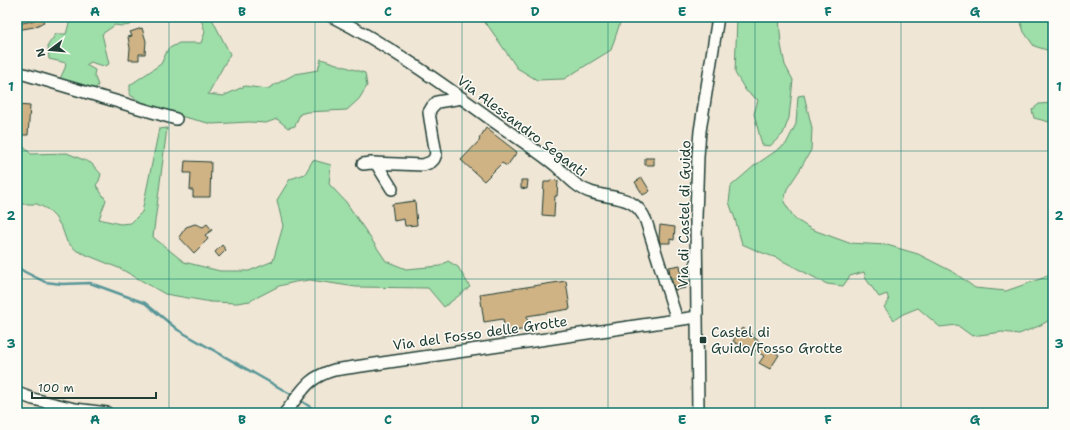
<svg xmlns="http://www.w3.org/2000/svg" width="1070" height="430" font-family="'Shantell Sans',sans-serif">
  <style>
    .green { fill: #9edea8; stroke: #5e8e6e }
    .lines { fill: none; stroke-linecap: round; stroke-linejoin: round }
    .stream { stroke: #599698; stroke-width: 2.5 }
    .building { fill: #d0b385; stroke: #1f3d34 }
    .minor-casing { stroke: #1f3d34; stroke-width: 14 }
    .minor { stroke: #fdfcf7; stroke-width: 11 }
    .grid { fill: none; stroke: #0f766e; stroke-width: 1; stroke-opacity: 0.55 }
    .poi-dot { fill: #1f3d34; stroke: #fdfcf7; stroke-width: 1.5 }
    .labels { text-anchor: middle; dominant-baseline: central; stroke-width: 3; stroke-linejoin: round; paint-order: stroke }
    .street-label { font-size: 14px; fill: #1f3d34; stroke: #fdfcf7 }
    .poi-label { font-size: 14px; fill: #1f3d34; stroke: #fdfcf7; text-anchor: start }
    .neatline { fill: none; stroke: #0f766e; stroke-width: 1.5 }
    .grid-label { font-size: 13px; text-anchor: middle; font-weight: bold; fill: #0f766e }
  </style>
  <rect width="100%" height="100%" fill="#f0e6d5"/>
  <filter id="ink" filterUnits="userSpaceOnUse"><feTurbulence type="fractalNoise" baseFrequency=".025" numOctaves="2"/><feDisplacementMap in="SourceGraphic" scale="8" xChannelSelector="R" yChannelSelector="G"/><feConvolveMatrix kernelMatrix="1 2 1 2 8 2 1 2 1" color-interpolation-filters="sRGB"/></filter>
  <g filter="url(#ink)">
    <!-- green -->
    <path class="green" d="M74,17H82L88,22L94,19L95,17H140C132,26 126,27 115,25L102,34L109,64L105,66L96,64L91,62L86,65L95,70L94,75L98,85L96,88L92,89L59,81L65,68L66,63L49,59L48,45L56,34H66L70,20Z
      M197,17H211L230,54L208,94L223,96L245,86L267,89L295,74L318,70L321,59L365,73L367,86L359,99L347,110L307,112L300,114L295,126L288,128L277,119L266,123L249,122L212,124L172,114L141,102L130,95V85L161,64L168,49L179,43H201L205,32L202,22Z
      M479,17H622L611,50L564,79L537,80L517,68L489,27Z
      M737,17H779L781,45L785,65L793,80L789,118L783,134L770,146L762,145L754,114L758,100L746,91L735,73Z
      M1022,17H1053V52L1034,46L1024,32L1020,20Z
      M804,95L812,128L811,150L799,171L787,189L784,202L795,219L811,229L849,243L887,245L918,254L955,273L975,288L1006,291L1043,278L1053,272V318L1039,326L1019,334L1002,332L972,336L957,325L940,327L918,308L903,314L894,320L884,307L889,301L887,294L879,297L866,279L864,272L850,276L843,286L827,284L777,258L760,252L742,244L735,219L729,202L731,186L754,166L786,144L796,124L798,96Z
      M1053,103V123L1034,118L1032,110L1039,104Z
      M167,128L153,237L184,262L220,271H249L273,261L283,226L277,200L290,179L305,174L313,160L331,165L329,184L346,202L386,261L406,269L440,266L448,261L458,267L470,287L444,307L428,288L356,287L310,280L295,282L279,286L250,301L237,303L211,302L165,294L121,269L77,251L67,242L62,228L55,217L47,209L37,204H23L17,206V144L22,145L31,154L67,153L91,163L101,174L99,181L96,185L106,200L99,219L120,224L131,223L142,212L159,129Z"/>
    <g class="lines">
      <!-- stream -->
      <path class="stream" d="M17,267L25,272L45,282L62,284L90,283L145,303L178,330L294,396
        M300,400L319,413
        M701,411H723L737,413
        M631,413L694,411"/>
    </g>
    <!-- building -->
    <path class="building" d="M40,17H41L44,22L34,27L17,30V24L32,21Z
      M142,28L146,41L145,54H139V60H129L130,48L128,37L132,36L130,32Z
      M17,105L30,106L28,135H17Z
      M486,128L517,152L507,166L502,163L484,181L461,160L480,140L479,139Z
      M645,158H654V165H645Z
      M185,161L211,162L210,197H193V190H190L191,173H184Z
      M642,178L650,191L643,195L635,182Z
      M521,180H528L527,189L521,188Z
      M550,180L558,181L557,196H555L554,216L542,215L544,182H550Z
      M415,201L417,225L405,226L404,219L394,221L392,204Z
      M195,224L203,227L207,224L212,230L205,235L208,239L194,253L179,237L186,227Z
      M660,225L675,227L674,240L670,239V243H660L659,238Z
      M222,245L226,250L219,257L215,252Z
      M680,265L681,276L684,275L686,288L675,290L670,275L669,267Z
      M566,281L570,309L527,316L529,329L505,332L503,319L484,322L480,294Z
      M742,328L754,336L753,337L779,355L770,369L759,363L764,356L747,345L746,347L740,344L739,345L733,341Z"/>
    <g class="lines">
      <defs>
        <path id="minor" d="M333,17C386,44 434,78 481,112C505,130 531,146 555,165C562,171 569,179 577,185C600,203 633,188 646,221L677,320
          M17,72L176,119
          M376,163L392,189
          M363,164L371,163L423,165L431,162L434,159L436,154L430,119L429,112L432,107L437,102L462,98
          M17,393L33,399L75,409L107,413
          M285,413C302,392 306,378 334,370L697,317
          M698,413L696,217L698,156L700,131L718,17"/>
      </defs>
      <!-- minor casing -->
      <use href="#minor" class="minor-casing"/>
      <!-- minor -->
      <use href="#minor" class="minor"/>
    </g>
  </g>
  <!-- grid -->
  <path class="grid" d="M169,17V413M315,17V413M462,17V413M608,17V413M755,17V413M901,17V413M17,151H1053M17,279H1053"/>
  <!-- markers -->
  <rect class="poi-dot" x="699" y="336" width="8" height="8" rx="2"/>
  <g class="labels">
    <!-- street labels -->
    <g class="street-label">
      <text transform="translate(522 126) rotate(37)">Via Alessandro Seganti</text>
      <text transform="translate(684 214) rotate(-89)">Via di Castel di Guido</text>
      <text transform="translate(480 333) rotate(-8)">Via del Fosso delle Grotte</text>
    </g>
    <!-- poi labels -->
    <g class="poi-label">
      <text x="711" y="332">Castel di<tspan x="711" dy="16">Guido/Fosso Grotte</tspan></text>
    </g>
  </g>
  <!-- margin -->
  <rect width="1070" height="430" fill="none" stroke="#fdfcf7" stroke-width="44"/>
  <!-- north arrow -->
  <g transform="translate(50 50) rotate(254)" stroke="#fdfcf7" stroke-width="3" paint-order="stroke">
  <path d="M0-3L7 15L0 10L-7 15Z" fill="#1f3d34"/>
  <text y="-6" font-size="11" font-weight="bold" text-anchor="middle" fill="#1f3d34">N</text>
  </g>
  <!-- scale -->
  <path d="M32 392v6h124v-6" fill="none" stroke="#1f3d34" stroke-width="2"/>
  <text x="38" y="392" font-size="12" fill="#1f3d34" stroke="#fdfcf7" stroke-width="3" paint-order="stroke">100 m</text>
  <rect x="22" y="22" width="1026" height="386" class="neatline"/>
  <g class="grid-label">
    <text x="95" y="16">A</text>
    <text x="242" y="16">B</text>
    <text x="388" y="16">C</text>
    <text x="535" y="16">D</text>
    <text x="682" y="16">E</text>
    <text x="828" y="16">F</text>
    <text x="975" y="16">G</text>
    <text x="11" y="91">1</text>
    <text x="1059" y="91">1</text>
    <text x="11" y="220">2</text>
    <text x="1059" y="220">2</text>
    <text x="11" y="348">3</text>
    <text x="1059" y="348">3</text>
    <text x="95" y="424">A</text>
    <text x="242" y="424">B</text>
    <text x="388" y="424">C</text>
    <text x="535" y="424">D</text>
    <text x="682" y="424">E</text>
    <text x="828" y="424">F</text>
    <text x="975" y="424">G</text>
  </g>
</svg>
